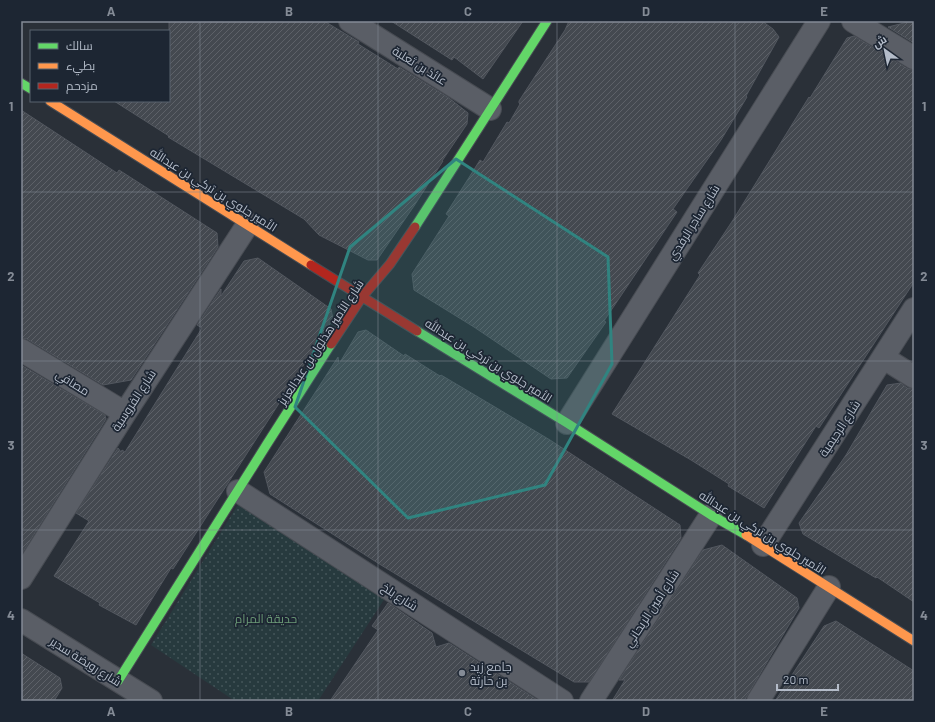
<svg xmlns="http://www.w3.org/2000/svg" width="935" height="722" font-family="Barlow,Cairo,sans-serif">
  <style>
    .garden { fill: url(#garden-dots) }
    .building { fill: url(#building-hatch); stroke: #52575f }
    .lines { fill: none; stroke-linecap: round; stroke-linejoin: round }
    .street-casing { stroke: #484c53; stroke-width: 24 }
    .fast-casing { stroke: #484c53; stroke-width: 11 }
    .slow-casing { stroke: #484c53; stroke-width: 11 }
    .jam-casing { stroke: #484c53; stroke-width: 11 }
    .street { stroke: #5a5e66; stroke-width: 22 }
    .fast { stroke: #63d668; stroke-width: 9 }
    .slow { stroke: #ff974d; stroke-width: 9 }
    .jam { stroke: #b3261e; stroke-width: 9 }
    .marked { fill: #308480; fill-opacity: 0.2; stroke: #308480; stroke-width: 3; stroke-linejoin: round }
    .grid { fill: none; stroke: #848b96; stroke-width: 1; stroke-opacity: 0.55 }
    .poi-dot { fill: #848b96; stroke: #1d2633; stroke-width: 1.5 }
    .labels { text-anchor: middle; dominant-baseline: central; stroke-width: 3.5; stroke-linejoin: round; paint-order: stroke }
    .street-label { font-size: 12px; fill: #b4bcc9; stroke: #1d2633 }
    .park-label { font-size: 12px; fill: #6b9a76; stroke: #1d2633 }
    .poi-label { font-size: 12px; fill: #b4bcc9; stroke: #1d2633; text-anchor: start }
    .neatline { fill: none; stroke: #848b96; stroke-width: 1.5 }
    .grid-label { font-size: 13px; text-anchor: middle; font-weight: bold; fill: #848b96 }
  </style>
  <defs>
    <pattern id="garden-dots" width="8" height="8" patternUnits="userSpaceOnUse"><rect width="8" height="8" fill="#273a3e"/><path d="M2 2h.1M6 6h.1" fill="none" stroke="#445559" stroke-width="1.8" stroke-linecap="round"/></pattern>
    <pattern id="building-hatch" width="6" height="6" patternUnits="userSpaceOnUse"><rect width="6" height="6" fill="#444950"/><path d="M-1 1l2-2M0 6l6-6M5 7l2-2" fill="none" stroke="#5d6168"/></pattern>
  </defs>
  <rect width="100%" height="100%" fill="#2a3038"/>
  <!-- garden -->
  <path class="garden" d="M239,503L387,595L318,701H235L151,645Z"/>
  <!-- building -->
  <path class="building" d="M169,21H324L359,42L358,44L398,69L399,67L449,98L468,113L467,124L442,161H443L414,206L377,260H368L319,235L304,219L168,137L169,136L114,101H169Z
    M391,21H523L483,79L454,57L452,60Z
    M569,21H762L773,29L779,37L746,96L747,97L721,140L673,209L677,212L604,321L606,322L567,378L551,379L474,327L414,290L412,274L449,216L446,214L480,160L483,162L507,122L509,123L520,104L519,103V101L565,30Z
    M912,21H914V43L888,27Z
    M854,36L908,69L914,70V282L819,428L816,426L764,508L728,486L729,484L691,460L612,414L700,275L698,273L733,220L809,97L810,98L847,38Z
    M21,110L117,173L119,170L217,233L218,247L131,380L103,385L27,339L21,338Z
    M258,258L331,309L333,319L173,569L171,568L136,625L99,605L100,603L54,576L89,521L76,513L118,448L121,452L122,450L125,452L202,328L197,325L221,289V296L244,261Z
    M366,330L404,356L405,354L440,376L441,375L500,410L550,440L680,525L681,538L589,682H574L381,565L270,494L264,472L338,357L339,364L358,332Z
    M21,365L105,415L106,419L21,555Z
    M901,383L907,388L914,389V602L877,577L876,578L803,534L799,523L846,455L887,385Z
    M722,545L797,598L799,608L744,701H612L625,680H619L703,550Z
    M388,603L432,633L436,647L449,643L539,701H330L378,630L372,626Z
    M836,621L914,671V701H775L824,626Z
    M21,653L60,678L62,688L54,701H21Z"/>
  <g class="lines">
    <defs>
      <path id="street" d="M350,21L490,109
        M853,21L914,58
        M21,350L125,413
        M884,358L914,377
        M567,423L819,21
        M238,491L562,701
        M763,545L914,309
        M21,578L125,413L248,224
        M21,620L151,701
        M591,701L711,515
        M758,701L829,587"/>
      <path id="fast" d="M21,83L31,89
        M415,227L547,21
        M417,331L567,423L711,515L746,535
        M118,681L267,444L331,344"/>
      <path id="slow" d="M50,101L311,265
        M746,535L914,641"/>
      <path id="jam" d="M311,265L417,331
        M331,344L362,297L390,264L415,227"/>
    </defs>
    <!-- street casing -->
    <use href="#street" class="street-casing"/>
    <!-- fast casing -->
    <use href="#fast" class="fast-casing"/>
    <!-- slow casing -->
    <use href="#slow" class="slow-casing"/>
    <!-- jam casing -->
    <use href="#jam" class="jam-casing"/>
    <!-- street -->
    <use href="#street" class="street"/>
    <!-- fast -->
    <use href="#fast" class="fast"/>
    <!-- slow -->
    <use href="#slow" class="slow"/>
    <!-- jam -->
    <use href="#jam" class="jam"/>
  </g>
  <!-- marked area -->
  <path class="marked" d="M456,159L608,257L612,364L545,485L408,518L295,407L350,247Z"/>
  <!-- grid -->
  <path class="grid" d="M200,21V701M378,21V701M557,21V701M735,21V701M21,192H914M21,361H914M21,530H914"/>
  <!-- markers -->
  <circle class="poi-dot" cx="462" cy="673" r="4"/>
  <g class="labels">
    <!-- street labels -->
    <g class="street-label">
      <text transform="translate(420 65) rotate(32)">عائذ بن ثعلبة</text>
      <text transform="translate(214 189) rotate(32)">الأمير جلوي بن تركي بن عبدالله</text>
      <text transform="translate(693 222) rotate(-58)">شارع ساجر الرفدي</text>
      <text transform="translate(320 342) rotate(-57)">شارع الأمير هذلول بن عبدالعزيز</text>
      <text transform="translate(489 360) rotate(32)">الأمير جلوي بن تركي بن عبدالله</text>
      <text transform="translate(73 382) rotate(32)">مصافي</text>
      <text transform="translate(133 400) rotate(-57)">شارع الفروسية</text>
      <text transform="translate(839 428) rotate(-57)">شارع الرحيمية</text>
      <text transform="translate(763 532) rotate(32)">الأمير جلوي بن تركي بن عبدالله</text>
      <text transform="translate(400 596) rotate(33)">شارع بلخ</text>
      <text transform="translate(651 608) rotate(-57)">شارع أمين الريحاني</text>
      <text transform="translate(86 661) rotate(32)">شارع رويضة سدير</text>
    </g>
    <!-- park labels -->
    <g class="park-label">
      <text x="266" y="618">حديقة المرام</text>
    </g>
    <!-- poi labels -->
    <g class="poi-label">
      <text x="470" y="666">جامع زيد<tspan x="470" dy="14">بن حارثة</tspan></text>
    </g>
  </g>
  <!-- border -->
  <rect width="935" height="722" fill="none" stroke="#1d2633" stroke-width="44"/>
  <!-- legend -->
  <rect x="30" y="30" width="140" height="72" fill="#1d2633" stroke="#59626f"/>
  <rect x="38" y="43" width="20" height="6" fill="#63d668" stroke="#59626f"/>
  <text x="66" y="50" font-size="12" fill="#b4bcc9">سالك</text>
  <rect x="38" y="63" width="20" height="6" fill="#ff974d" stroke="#59626f"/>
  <text x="66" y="70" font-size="12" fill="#b4bcc9">بطيء</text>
  <rect x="38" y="83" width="20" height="6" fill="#b3261e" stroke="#59626f"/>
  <text x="66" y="90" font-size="12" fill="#b4bcc9">مزدحم</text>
  <!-- north arrow -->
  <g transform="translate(885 50) rotate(327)" stroke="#1d2633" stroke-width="3" paint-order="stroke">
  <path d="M0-3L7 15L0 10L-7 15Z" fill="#b4bcc9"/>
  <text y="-6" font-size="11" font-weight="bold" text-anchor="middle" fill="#b4bcc9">ش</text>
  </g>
  <!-- scale -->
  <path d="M777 684v6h61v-6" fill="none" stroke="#b4bcc9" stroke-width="2"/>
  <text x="783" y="684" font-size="12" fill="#b4bcc9" stroke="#1d2633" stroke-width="3" paint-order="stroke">20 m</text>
  <rect x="22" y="22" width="891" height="678" class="neatline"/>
  <g class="grid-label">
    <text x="111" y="16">A</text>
    <text x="289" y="16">B</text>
    <text x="468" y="16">C</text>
    <text x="646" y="16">D</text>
    <text x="824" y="16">E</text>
    <text x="11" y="111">1</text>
    <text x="924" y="111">1</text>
    <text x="11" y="281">2</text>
    <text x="924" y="281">2</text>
    <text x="11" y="450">3</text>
    <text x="924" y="450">3</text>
    <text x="11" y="620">4</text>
    <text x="924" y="620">4</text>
    <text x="111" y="716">A</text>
    <text x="289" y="716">B</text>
    <text x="468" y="716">C</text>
    <text x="646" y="716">D</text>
    <text x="824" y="716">E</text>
  </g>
</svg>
